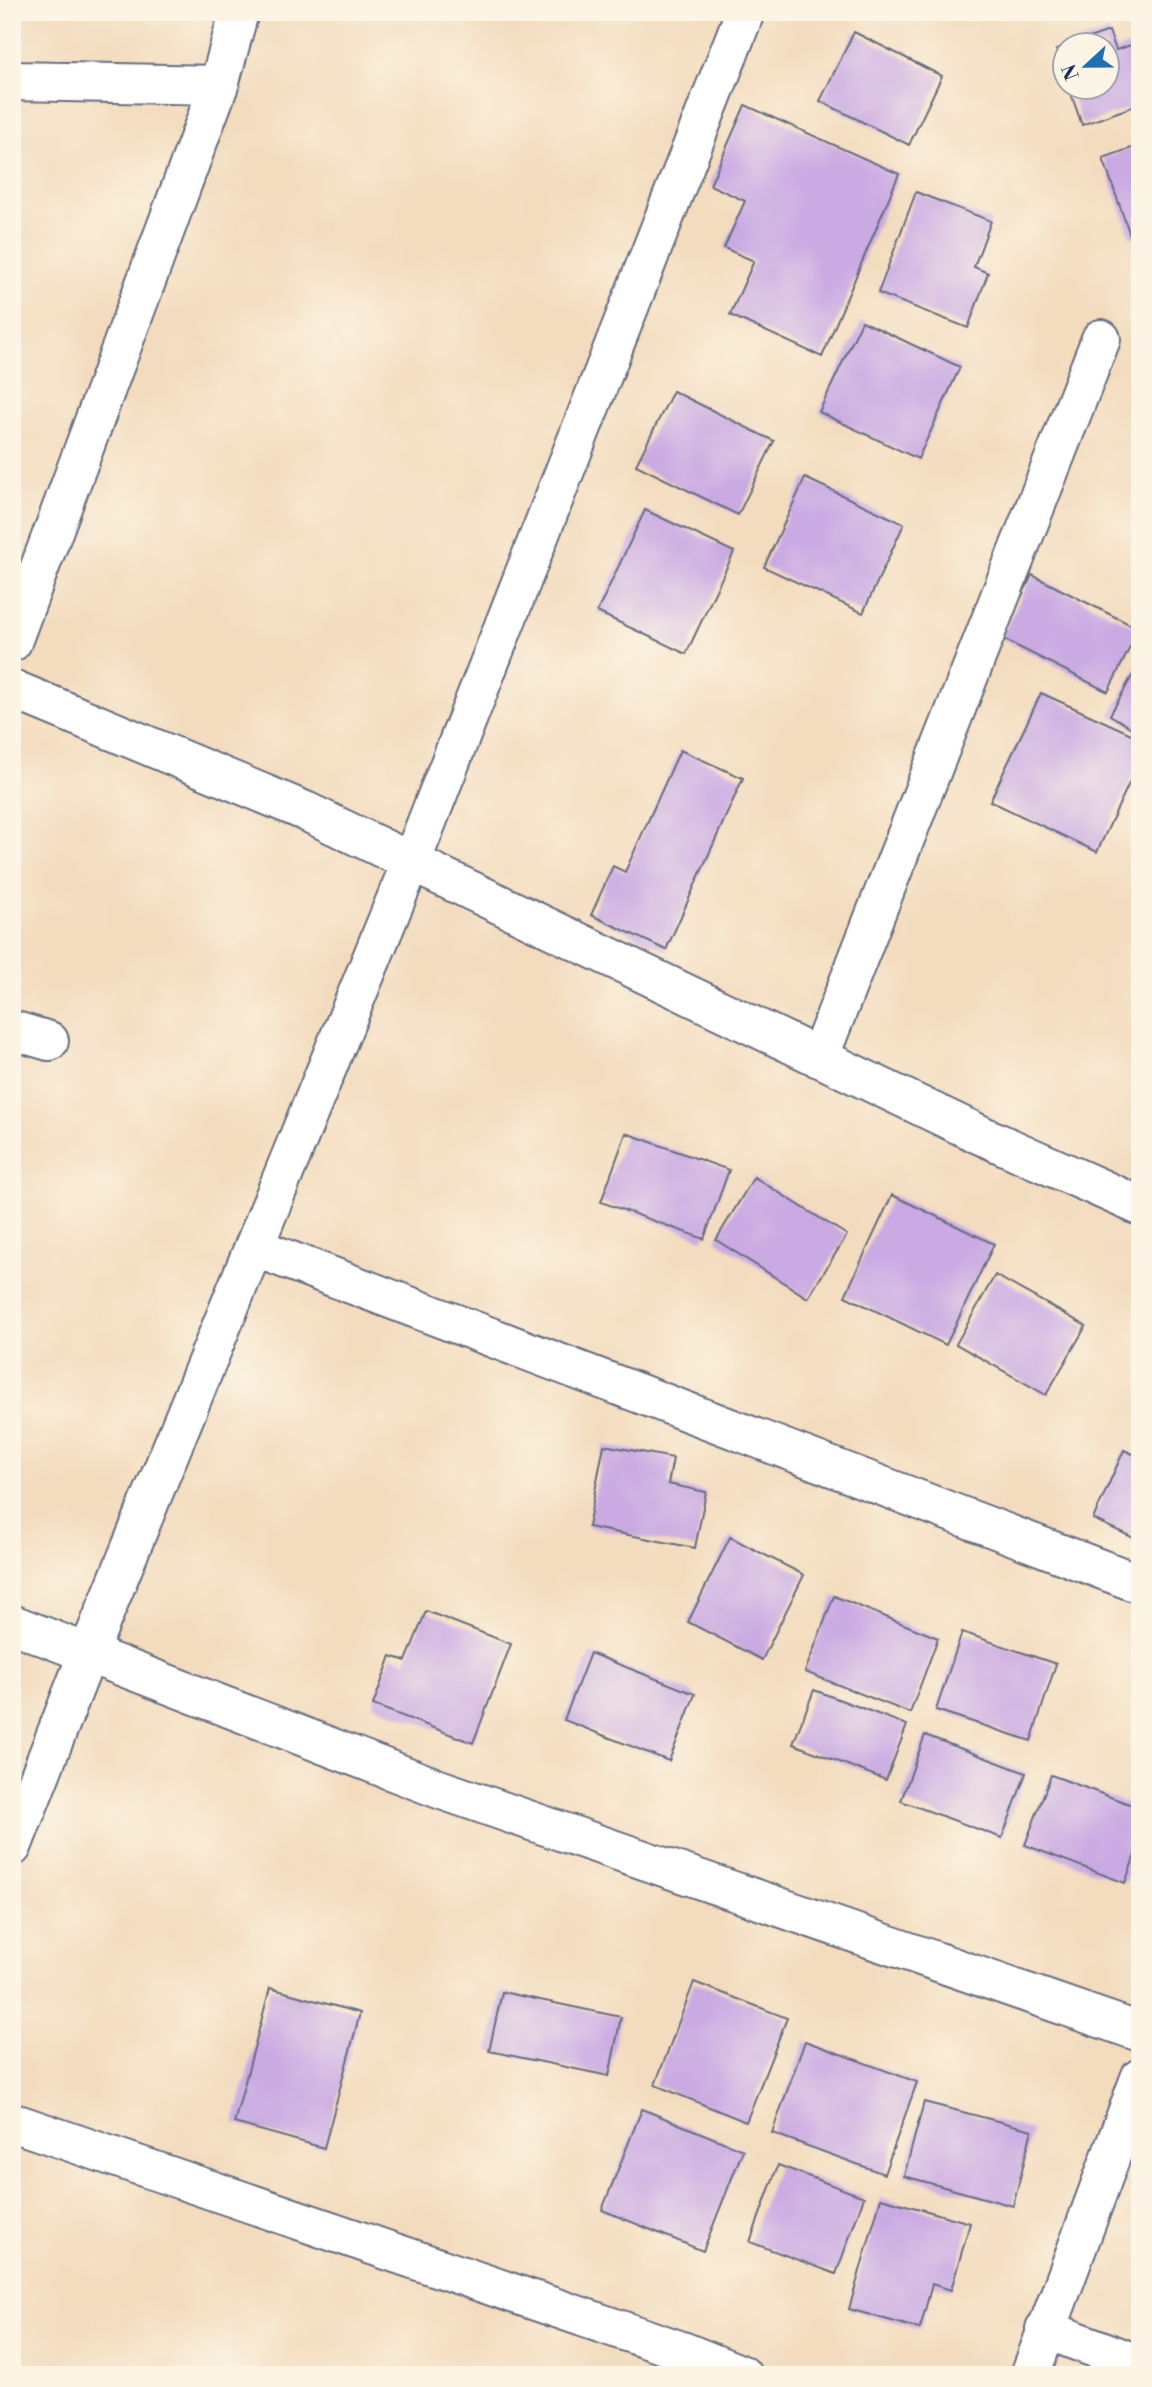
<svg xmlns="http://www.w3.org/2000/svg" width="1152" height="2387" font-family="'Libre Bodoni',serif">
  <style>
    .building { fill: #c9aae3 }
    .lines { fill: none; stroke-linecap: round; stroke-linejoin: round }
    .minor-casing { stroke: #676c80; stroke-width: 42 }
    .minor { stroke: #fff; stroke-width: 38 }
  </style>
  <rect width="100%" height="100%" fill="#fcf5e5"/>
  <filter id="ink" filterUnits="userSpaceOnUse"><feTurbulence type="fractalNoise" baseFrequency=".0143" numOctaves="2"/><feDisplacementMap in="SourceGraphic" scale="14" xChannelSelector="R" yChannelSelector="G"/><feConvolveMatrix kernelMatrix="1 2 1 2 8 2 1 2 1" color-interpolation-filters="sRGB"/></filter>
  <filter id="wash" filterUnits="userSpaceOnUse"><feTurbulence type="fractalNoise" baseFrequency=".00686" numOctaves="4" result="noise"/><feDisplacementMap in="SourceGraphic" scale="28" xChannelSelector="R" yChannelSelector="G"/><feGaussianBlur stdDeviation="1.57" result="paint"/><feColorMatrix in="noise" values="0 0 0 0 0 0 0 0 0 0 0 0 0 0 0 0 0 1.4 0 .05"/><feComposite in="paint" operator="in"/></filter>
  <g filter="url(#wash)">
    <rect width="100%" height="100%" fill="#f3dcbe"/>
    <g id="blocks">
      <!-- building -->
      <path class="building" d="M1109,31L1116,50L1140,42V104L1082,125L1069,88H1106V46L1069,45Z
        M854,32L942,76L909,145L820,101Z
        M1064,47V73L1056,50Z
        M745,105L899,174L822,357L730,315L754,261L724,248L745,201L710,185Z
        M1140,145V234L1131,238L1103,158Z
        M916,192L991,221L974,267L988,273L968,328L878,293Z
        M862,321L960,367L918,459L819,412Z
        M673,391L774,441L738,515L636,465Z
        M805,478L904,524L863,613L764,567Z
        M645,510L734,552L686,654L597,612Z
        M1032,575L1139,629L1108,692L1001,638Z
        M1140,662V733L1110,715Z
        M1041,693L1140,738V760L1097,852L990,801Z
        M680,750L743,778L666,950L591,915L613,866L625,872Z
        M626,1133L729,1170L704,1239L601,1202Z
        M754,1177L847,1235L808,1298L716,1240Z
        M892,1195L994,1244L946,1345L845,1296Z
        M995,1275L1086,1326L1046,1395L956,1344Z
        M604,1445L673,1458L668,1484L706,1492L695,1548L588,1527Z
        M1124,1450L1140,1457V1541L1093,1519Z
        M730,1537L804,1575L762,1660L688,1622Z
        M834,1596L938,1638L910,1713L805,1672Z
        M426,1611L511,1644L473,1743L373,1705L391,1656L406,1661Z
        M962,1632L1056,1664L1031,1741L936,1710Z
        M590,1653L695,1694L669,1761L564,1720Z
        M814,1690L907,1725L886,1780L793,1744Z
        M925,1735L1026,1773L1002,1838L901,1801Z
        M1051,1775L1140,1808V1841L1125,1883L1025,1845Z
        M694,1982L787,2018L746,2122L655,2085Z
        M270,1988L360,2013L324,2148L234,2123Z
        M502,1992L621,2017L609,2076L489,2051Z
        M805,2041L917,2082L884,2174L772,2133Z
        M924,2102L1032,2130L1013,2206L904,2176Z
        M642,2109L743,2150L703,2251L602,2210Z
        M778,2165L864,2197L836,2274L750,2242Z
        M881,2198L970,2223L951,2290L932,2284L920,2329L849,2309Z"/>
    </g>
  </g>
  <g filter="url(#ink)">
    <use href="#blocks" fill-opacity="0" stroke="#676c80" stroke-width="2"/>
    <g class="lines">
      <defs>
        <path id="minor" d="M12,81L219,85
          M12,642L219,85L239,12
          M12,689L305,811L983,1136L1140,1206
          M12,1030L49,1041
          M819,1058L1101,339
          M254,1247L1140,1584
          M12,1624L439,1789L1140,2032
          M12,1847L88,1653L412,860L745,12
          M12,2122L682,2351L742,2375
          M1045,2329L1140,2365
          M1030,2375L1140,2078"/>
      </defs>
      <!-- minor casing -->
      <use href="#minor" class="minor-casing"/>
      <!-- minor -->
      <use href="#minor" class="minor"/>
    </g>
  </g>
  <!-- margin -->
  <rect width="1152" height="2387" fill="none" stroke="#fcf5e5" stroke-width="42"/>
  <!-- north arrow -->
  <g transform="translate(1086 66) rotate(248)"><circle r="33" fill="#fcf5e5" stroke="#a2a6af" stroke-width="2"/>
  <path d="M0-5L12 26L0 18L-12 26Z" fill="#1f6fb2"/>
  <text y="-10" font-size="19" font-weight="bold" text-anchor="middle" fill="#1b2f5e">N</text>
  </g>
</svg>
